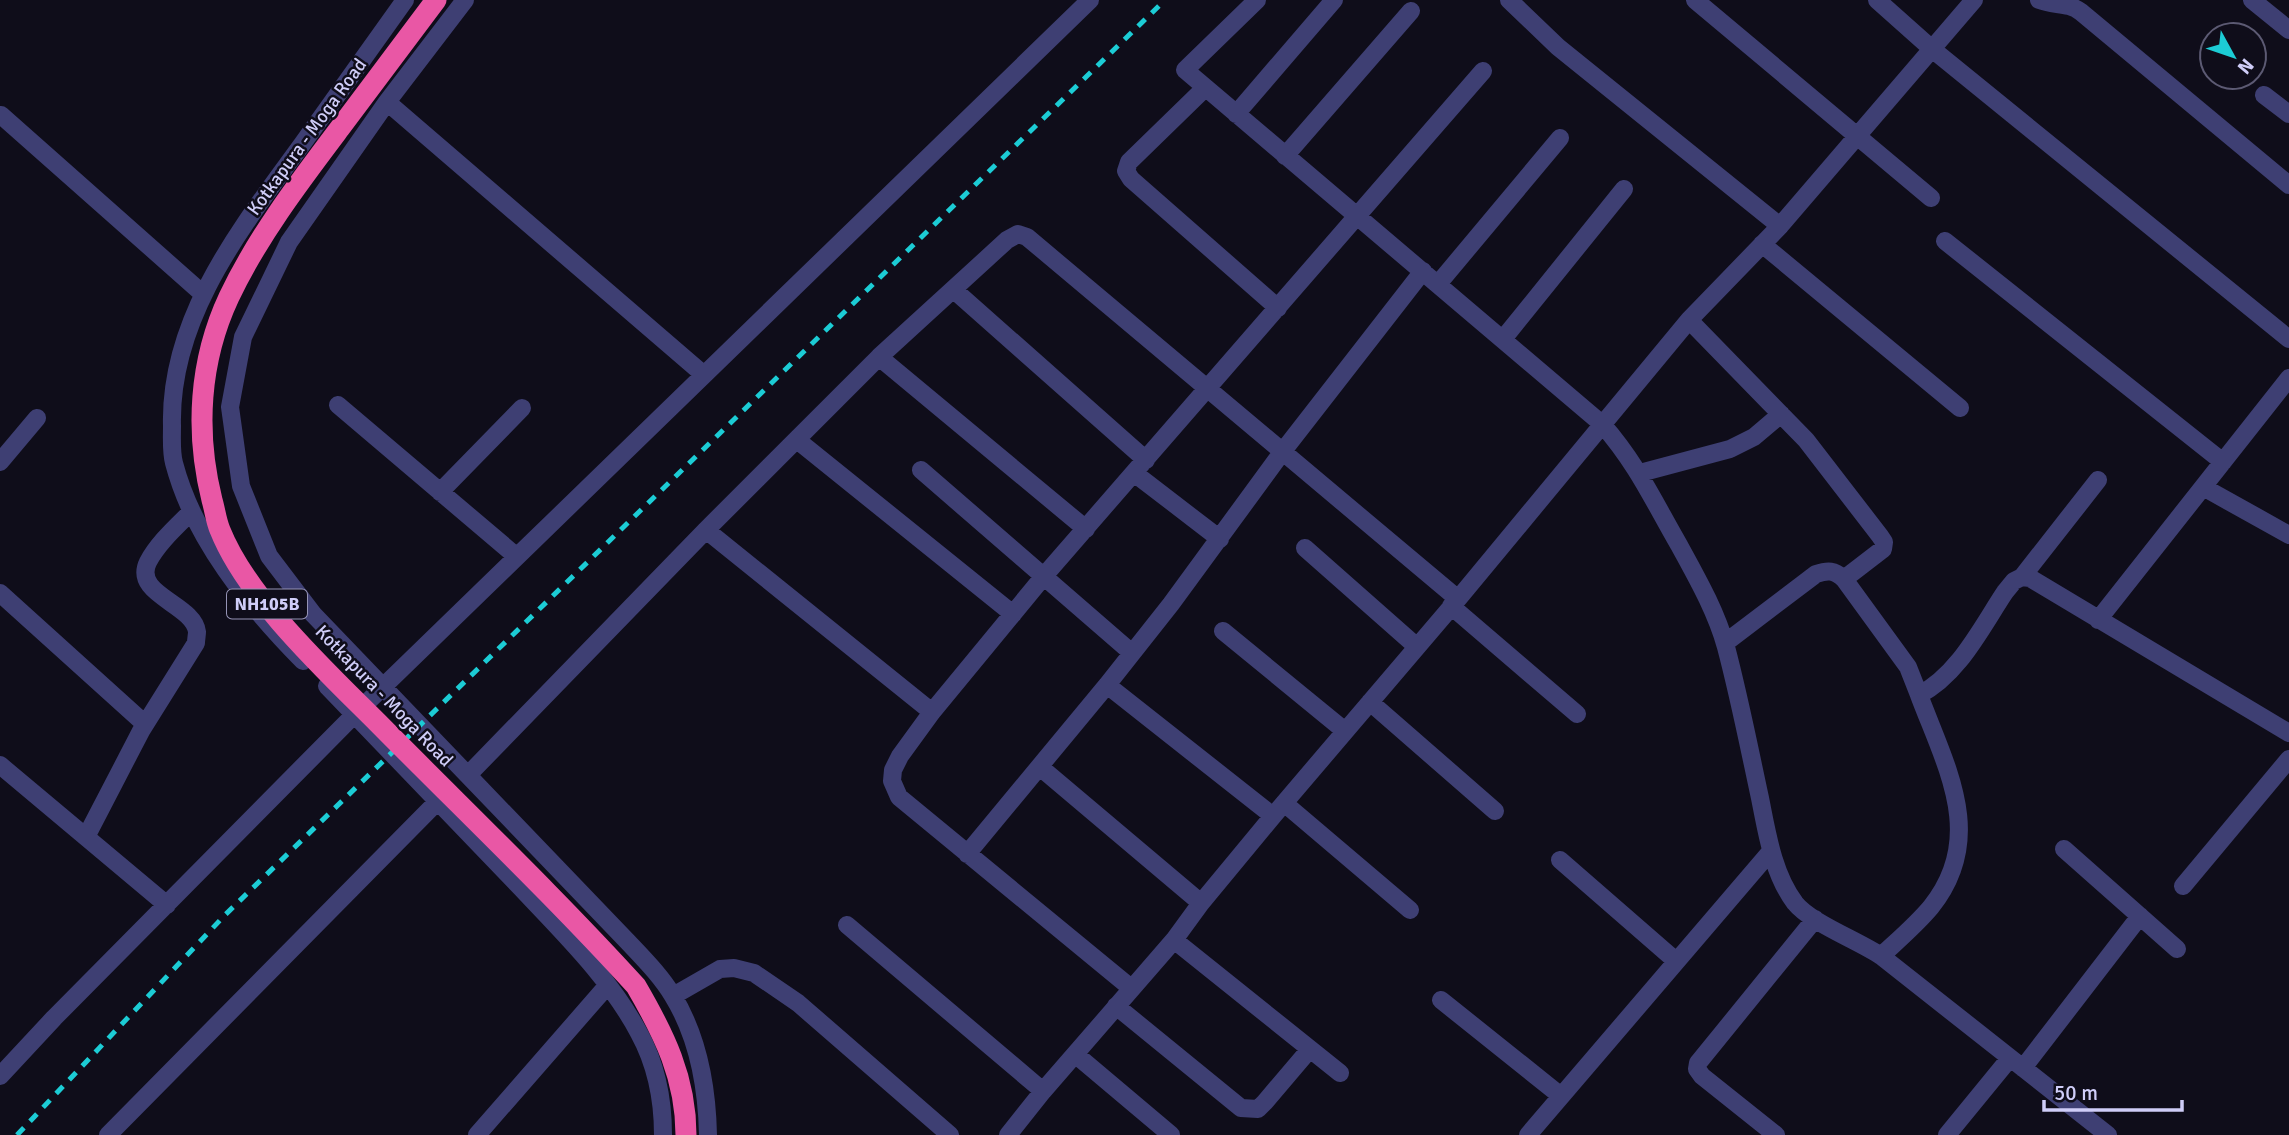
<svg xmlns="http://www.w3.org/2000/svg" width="2289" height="1135" font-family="Signika,sans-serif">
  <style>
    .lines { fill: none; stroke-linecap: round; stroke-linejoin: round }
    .minor { stroke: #3e3f73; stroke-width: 18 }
    .rail { stroke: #1cccd5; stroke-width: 5; stroke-dasharray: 10 9; stroke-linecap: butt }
    .highway-bridge { stroke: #e957a5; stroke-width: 21 }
    .labels { text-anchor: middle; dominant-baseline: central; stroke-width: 5; stroke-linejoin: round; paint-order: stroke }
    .shield { fill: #0f0d1a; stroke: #9593b5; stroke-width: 2 }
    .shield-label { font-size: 18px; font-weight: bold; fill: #cfcdf8 }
    .street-label { font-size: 19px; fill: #cfcdf8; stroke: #0f0d1a }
  </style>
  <rect width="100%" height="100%" fill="#0f0d1a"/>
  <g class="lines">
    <!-- minor -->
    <path class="minor" d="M465,0L387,102L289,242L243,337L230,407L241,486L269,556L313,614L628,942C644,959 661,976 673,996C698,1037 707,1087 708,1135
      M1257,0L1185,70L1602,424C1637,464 1653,500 1679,545C1697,578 1716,611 1726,647C1739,696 1749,747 1760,798C1767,833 1773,874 1795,903C1811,923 1857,940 1881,956L2108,1135
      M1509,0L1558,47L1780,226
      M1695,0L1931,198
      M1877,0L1932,49L2289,339
      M2039,0C2054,6 2068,2 2081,12L2289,185
      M2252,0L2289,30
      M1205,88L1129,162L1126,171L1131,179L1278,308
      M2264,95L2289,114
      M387,102L703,374
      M1236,114L1334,0
      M1,115L203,294
      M1285,156L1411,11
      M1945,241L2223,462
      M1762,244L1960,408
      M1438,284L1560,138
      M954,290L1146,460
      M1689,320L1806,440L1880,536L1884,542L1883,549L1844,579
      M1503,339L1624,189
      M879,357L1086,529
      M338,405L516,556
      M797,440L1013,614
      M0,462L37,418
      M921,470L1132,653
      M1134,473L1220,539
      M1640,473L1730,449L1754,437L1781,414
      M2203,487L2289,535
      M440,492L522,408
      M706,530L932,712
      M1305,548L1416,646
      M2022,577L2098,480
      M0,593L145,724
      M1451,606L1577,714
      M2098,620L2289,378
      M1223,631L1345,731
      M1725,643L1816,574C1828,570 1834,570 1844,579L1908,667L1919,695C1959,674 1981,628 2005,592L2014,581L2022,577L2030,578L2289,733
      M303,661C249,606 194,539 174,463C171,452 172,438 172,426C169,317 242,227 303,143C337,95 371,48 405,0
      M1107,685L1273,816
      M327,686C392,754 457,821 522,889C563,933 610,978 639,1033C656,1064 663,1100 663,1135
      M1370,702L1495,811
      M0,765L167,905
      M1040,767L1201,903
      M468,775L706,530L879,357L1007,240L1018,234L1027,237L1458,599
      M1284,803L1410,910
      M86,837L141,731L196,643C196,639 197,635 197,632C194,604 132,595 148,562C158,543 176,527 191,512
      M2064,849L2177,949
      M967,854L1107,685L1171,604L1283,451L1423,271
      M1560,860L1676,961
      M2183,886L2289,759
      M847,925L1043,1091
      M1174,940L1340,1073
      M1881,956C1897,941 1916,925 1931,907C1987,837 1946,767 1919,695
      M1131,988L899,797L892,781L893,770L900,756L932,712L1044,576L1483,71
      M673,996L720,969L734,968L754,973L798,1003L950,1135
      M1441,1000L1561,1096
      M1116,1006L1241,1108L1258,1109L1265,1102L1310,1049
      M1075,1054L1171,1135
      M2023,1068L2140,916
      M0,1076L54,1018L354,715L1090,0
      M108,1135L438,801
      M477,1135L607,986
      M1008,1135L1043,1091L1174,940L1201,903L1273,816L1458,599L1689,320L1780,226L1974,0
      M1528,1135L1771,851
      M1776,1135L1702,1076L1697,1069L1698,1063L1815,919
      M1947,1135L2010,1058"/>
    <!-- rail -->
    <path class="rail" d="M17,1135L225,915L1165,0"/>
    <!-- highway-bridge -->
    <path class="highway-bridge" d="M436,0C404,43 372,85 340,128C300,181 258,236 229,297C199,361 195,432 212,500C215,510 216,521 220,530C247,598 326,671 378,723C465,811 554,896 636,986C664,1034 686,1078 686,1135"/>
  </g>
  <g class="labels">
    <!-- shield labels -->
    <rect class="shield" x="227" y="589.5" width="80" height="29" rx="5"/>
    <g class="shield-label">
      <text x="267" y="604">NH105B</text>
    </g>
    <!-- street labels -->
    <g class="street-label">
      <text transform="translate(307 137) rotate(-54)">Kotkapura - Moga Road</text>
      <text transform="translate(384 696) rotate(46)">Kotkapura - Moga Road</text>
    </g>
  </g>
  <!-- north arrow -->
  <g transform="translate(2233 56) rotate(130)"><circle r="33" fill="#0f0d1a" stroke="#5c5a73" stroke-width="2"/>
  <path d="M0-5L12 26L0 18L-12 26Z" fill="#1cccd5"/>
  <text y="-10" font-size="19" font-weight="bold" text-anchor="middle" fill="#cfcdf8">N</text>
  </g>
  <!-- scale -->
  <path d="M2044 1100v10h138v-10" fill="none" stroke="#cfcdf8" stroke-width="3.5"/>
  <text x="2054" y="1100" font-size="21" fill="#cfcdf8" stroke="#0f0d1a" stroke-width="5" paint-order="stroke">50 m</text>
</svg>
